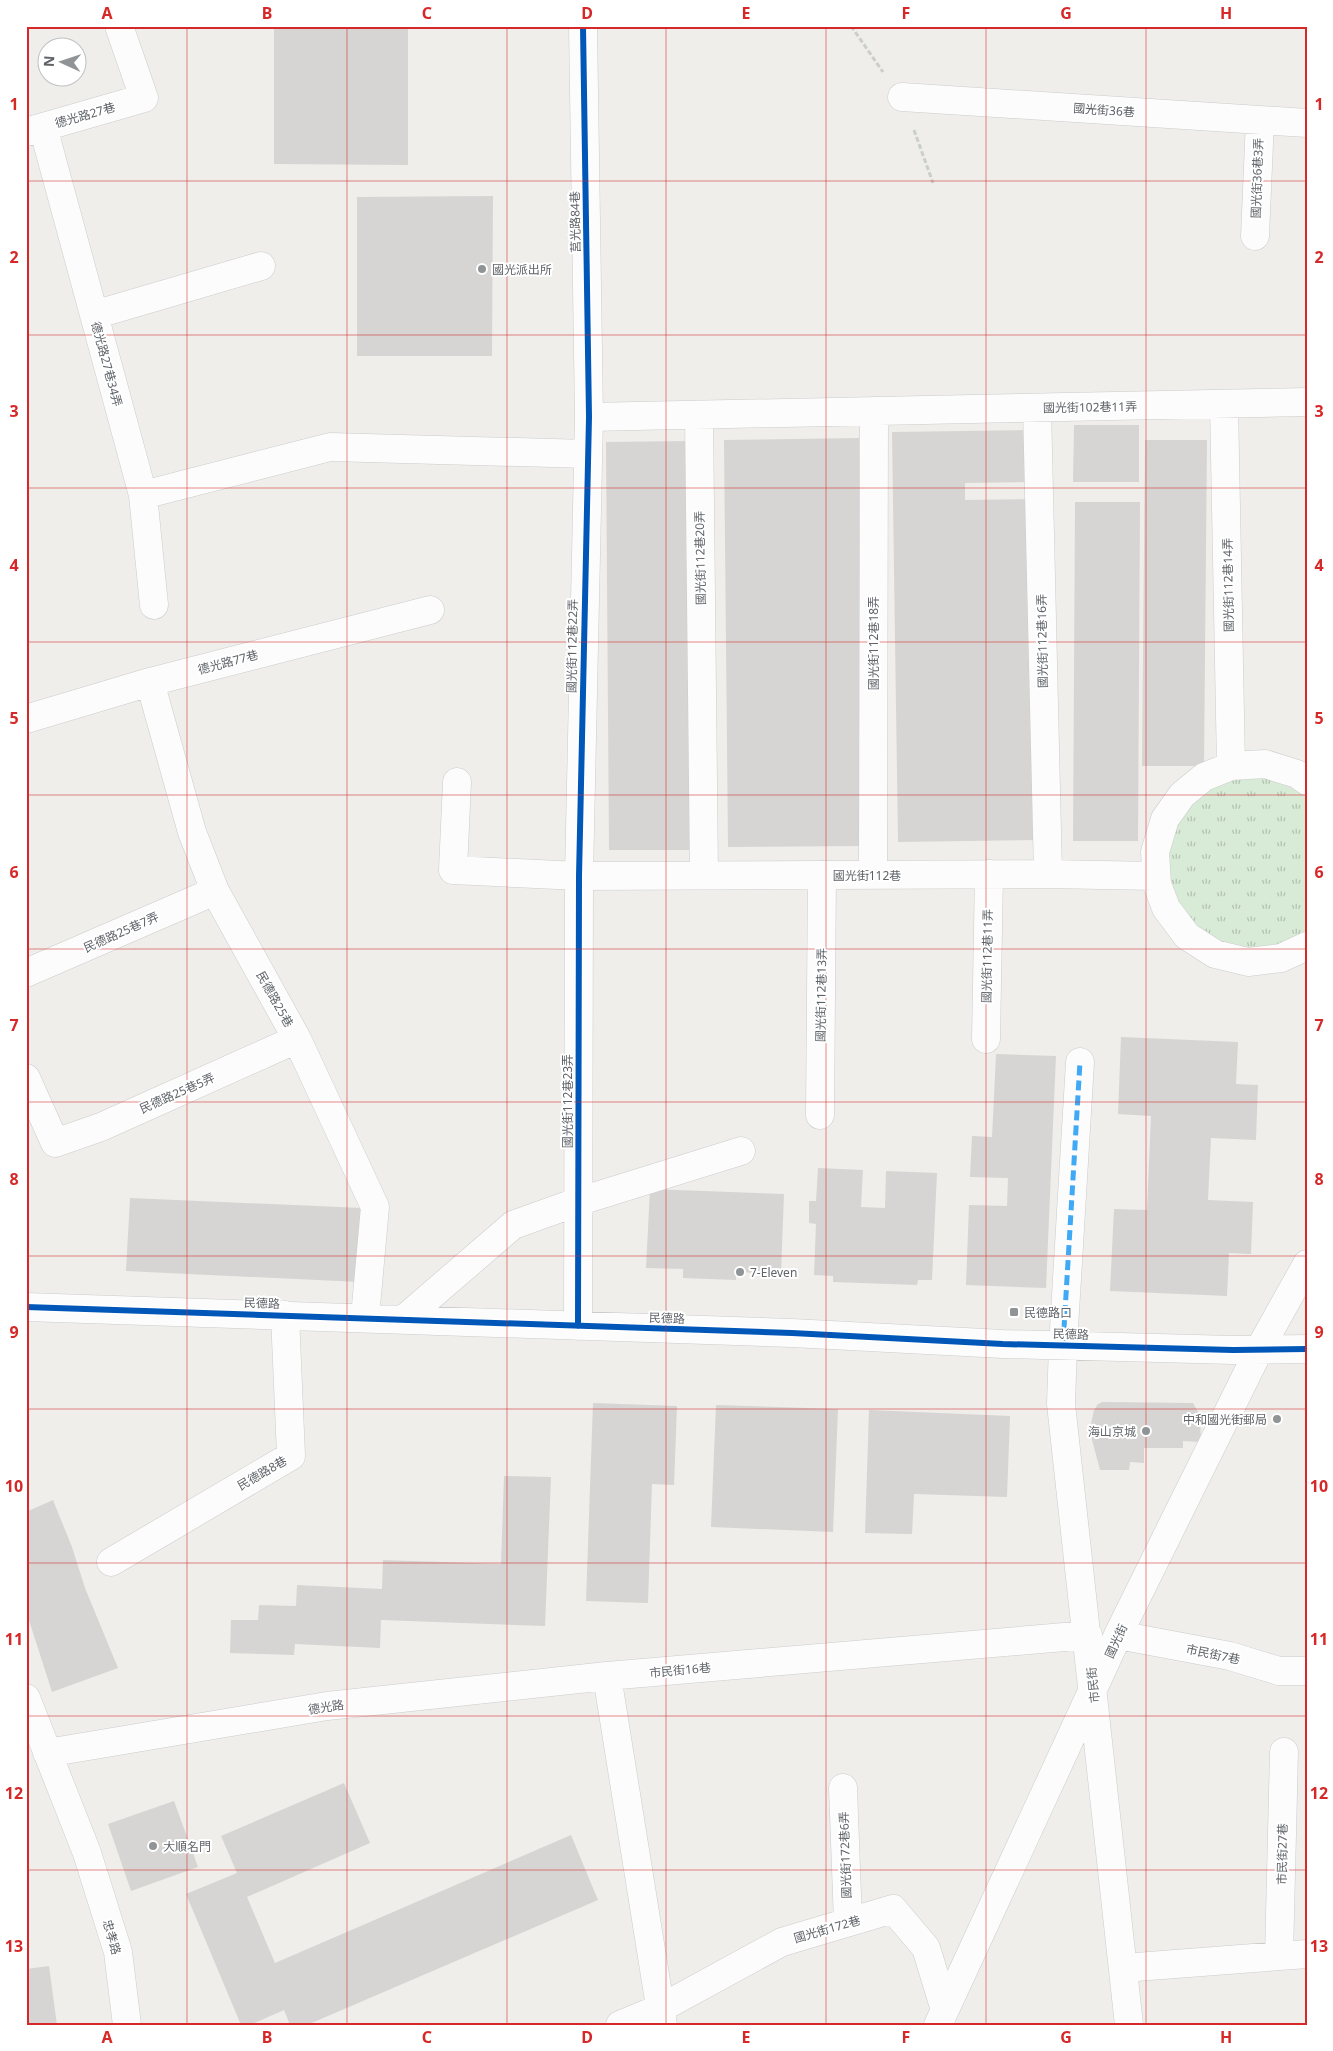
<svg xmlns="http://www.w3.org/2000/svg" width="1333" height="2051" font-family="'Noto Sans','Noto Sans TC',sans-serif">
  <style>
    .grass { fill: url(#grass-tufts) }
    .building { fill: #d6d5d3 }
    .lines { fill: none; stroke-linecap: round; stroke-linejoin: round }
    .minor-casing { stroke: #cbcccc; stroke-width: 29 }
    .path { stroke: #cacfcc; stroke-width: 3; stroke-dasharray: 5 2.5; stroke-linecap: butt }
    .minor { stroke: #fdfcfc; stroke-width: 28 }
    .quiet { stroke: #3fa9f5; stroke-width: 5; stroke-dasharray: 10 5; stroke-linecap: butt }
    .cycleway-casing { stroke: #fff; stroke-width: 9 }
    .cycleway { stroke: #0057b8; stroke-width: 6 }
    .grid { fill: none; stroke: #d62828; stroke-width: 1; stroke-opacity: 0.55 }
    .poi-dot { fill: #919496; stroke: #fff; stroke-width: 2 }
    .labels { text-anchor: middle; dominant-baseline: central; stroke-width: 4; stroke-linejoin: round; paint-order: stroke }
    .street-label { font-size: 12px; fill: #5f6368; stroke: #fff }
    .poi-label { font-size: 12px; fill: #5f6368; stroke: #fff; text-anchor: start }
    .neatline { fill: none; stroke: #d62828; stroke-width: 2 }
    .grid-label { font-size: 16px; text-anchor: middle; font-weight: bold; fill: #d62828 }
  </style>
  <defs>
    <pattern id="grass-tufts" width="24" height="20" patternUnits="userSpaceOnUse" patternTransform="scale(1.25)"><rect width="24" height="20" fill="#d8ebd6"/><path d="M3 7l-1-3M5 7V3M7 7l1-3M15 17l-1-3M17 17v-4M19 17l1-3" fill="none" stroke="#b2c2b1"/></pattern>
  </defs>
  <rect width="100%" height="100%" fill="#efeeea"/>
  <!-- grass -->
  <path class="grass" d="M1254,770L1307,787V933L1295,941L1249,951L1226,946L1187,920L1166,877L1170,830L1195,793Z"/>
  <!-- building -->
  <path class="building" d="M274,26H408V165L274,164Z
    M493,196L492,356H357V197Z
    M1074,425H1139V482H1073Z
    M1036,430L1037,482L965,483V500L1037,499L1042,840L898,842L892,432Z
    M859,438L862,846L728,847L724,440Z
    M1145,440H1207L1204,766H1142Z
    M687,441L690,850H609L606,442Z
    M1075,502H1140L1138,841H1073Z
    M1121,1037L1238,1042L1236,1084L1258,1085L1256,1140L1211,1138L1208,1200L1253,1202L1251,1254L1229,1253L1227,1296L1110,1291L1114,1209L1147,1210L1151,1116L1118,1114Z
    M996,1054L1056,1056L1046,1288L966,1285L969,1205L1007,1206L1008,1178L970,1177L972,1136L992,1137Z
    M818,1168L863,1170L861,1207L885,1208L886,1171L937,1173L932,1280H918L917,1285L833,1282V1276L814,1275L816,1224L809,1223V1201H816Z
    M650,1189L784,1194L781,1274L736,1272V1280L683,1278V1269L646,1268Z
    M130,1198L362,1208L359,1282L126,1271Z
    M1103,1402L1193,1403L1200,1415L1201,1442L1183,1441V1448H1144V1463L1130,1462L1129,1470H1100L1091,1436V1424L1094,1410L1098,1404Z
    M593,1403L677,1406L674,1485L652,1484L648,1603L586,1601Z
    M716,1405L838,1409L833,1532L711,1527Z
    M869,1410L1010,1416L1007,1497L914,1494L912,1534L865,1533Z
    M504,1476L551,1477L545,1626L381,1620L380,1648L295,1644L294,1655L230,1653L231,1620H258L259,1605L296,1606L297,1585L382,1589L383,1560L501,1564Z
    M53,1500L72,1547L85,1588L118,1668L52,1692L26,1611V1512Z
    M344,1783L370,1843L247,1897L275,1963L571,1835L598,1900L307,2025H290L284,2010L250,2025H241L186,1894L237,1873L221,1836Z
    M174,1801L198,1867L131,1891L108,1824Z
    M49,1966L57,2025H26V1969Z"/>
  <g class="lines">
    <defs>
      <path id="minor" d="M902,97L1307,123
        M43,127L143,495L154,605
        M26,132L144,98L119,26
        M1255,236L1260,120
        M94,315L261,266
        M1224,404L1231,766
        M1037,408L1048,874
        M699,415L704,875
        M589,417L1307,402
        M143,495L330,447L588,454
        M150,682L192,832L215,891L297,1039L375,1207L365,1317
        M26,719L150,682L430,610
        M1307,781L1297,774L1265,764L1231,766L1204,777L1182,795L1165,819L1155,852L1157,884L1166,908L1187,936L1215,954L1248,962L1281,958L1307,946
        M457,782L453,870L579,876L1048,874L1156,876
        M873,874L874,411
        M26,973L215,891
        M986,1039L989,874
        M1080,1062L1063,1345L1061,1404L1129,2025
        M26,1078L55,1143L101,1127L297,1039
        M820,1115L822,875
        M26,1307L792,1333L1003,1344L1233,1350L1307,1349
        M404,1319L513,1225L577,1202L741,1151
        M578,1326L579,876L589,417L583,26
        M111,1562L291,1456L285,1315
        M1118,1635L1230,1656L1279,1671H1307
        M26,1698L87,1853L118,1952L127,2025
        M47,1753L327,1706L607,1676
        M843,1788L848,1922
        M1279,1956L1284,1752
        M1123,1968L1307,1954
        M620,2025L661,2008L782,1942L893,1909L926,1948L945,2010
        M663,2025L607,1676L1088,1635
        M938,2025L1118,1635L1259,1350L1307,1264"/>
    </defs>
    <!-- minor casing -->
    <use href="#minor" class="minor-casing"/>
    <!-- path -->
    <path class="path" d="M851,26L883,72
      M914,130L933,183"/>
    <!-- minor -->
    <use href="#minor" class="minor"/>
    <!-- quiet -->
    <path class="quiet" d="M1063,1345L1080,1062"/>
    <defs>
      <path id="cycleway" d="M26,1307L792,1333L1003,1344L1233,1350L1307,1349
        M578,1326L579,876L589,417L583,26"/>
    </defs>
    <!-- cycleway casing -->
    <use href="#cycleway" class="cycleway-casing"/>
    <!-- cycleway -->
    <use href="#cycleway" class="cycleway"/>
  </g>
  <!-- grid -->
  <path class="grid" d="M187,26V2025M347,26V2025M507,26V2025M666,26V2025M826,26V2025M986,26V2025M1146,26V2025M26,181H1307M26,335H1307M26,488H1307M26,642H1307M26,795H1307M26,949H1307M26,1102H1307M26,1256H1307M26,1409H1307M26,1563H1307M26,1716H1307M26,1870H1307"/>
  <!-- markers -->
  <g class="poi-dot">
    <circle cx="482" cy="269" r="5"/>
    <circle cx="740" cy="1272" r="5"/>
    <rect x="1009" y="1307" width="10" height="10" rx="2.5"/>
    <circle cx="1277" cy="1419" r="5"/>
    <circle cx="1146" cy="1431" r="5"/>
    <circle cx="153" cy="1846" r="5"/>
  </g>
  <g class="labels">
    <!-- street labels -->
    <g class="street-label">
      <text transform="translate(1104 110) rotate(4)">國光街36巷</text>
      <text transform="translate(85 115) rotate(-16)">德光路27巷</text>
      <text transform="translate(1257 178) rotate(-88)">國光街36巷3弄</text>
      <text transform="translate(575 222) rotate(-91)">莒光路84巷</text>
      <text transform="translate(107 364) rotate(75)">德光路27巷34弄</text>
      <text transform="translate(1090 407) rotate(-1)">國光街102巷11弄</text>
      <text transform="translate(700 558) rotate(-91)">國光街112巷20弄</text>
      <text transform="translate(1228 585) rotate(-91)">國光街112巷14弄</text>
      <text transform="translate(1042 641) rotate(-91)">國光街112巷16弄</text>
      <text transform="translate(873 643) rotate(-90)">國光街112巷18弄</text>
      <text transform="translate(572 646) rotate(-89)">國光街112巷22弄</text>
      <text transform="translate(228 662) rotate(-15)">德光路77巷</text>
      <text x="867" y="875">國光街112巷</text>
      <text transform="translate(121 932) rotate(-24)">民德路25巷7弄</text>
      <text transform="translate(987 956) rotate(-89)">國光街112巷11弄</text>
      <text transform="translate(821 995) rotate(-89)">國光街112巷13弄</text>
      <text transform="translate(275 999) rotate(61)">民德路25巷</text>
      <text transform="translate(177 1093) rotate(-24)">民德路25巷5弄</text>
      <text transform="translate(567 1101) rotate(-90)">國光街112巷23弄</text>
      <text transform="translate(262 1303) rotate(2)">民德路</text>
      <text transform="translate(667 1318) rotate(2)">民德路</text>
      <text transform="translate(1071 1334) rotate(2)">民德路</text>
      <text transform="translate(262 1473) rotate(-30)">民德路8巷</text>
      <text transform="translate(1116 1641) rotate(-65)">國光街</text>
      <text transform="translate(1213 1654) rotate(12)">市民街7巷</text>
      <text transform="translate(680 1670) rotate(-5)">市民街16巷</text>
      <text transform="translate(1093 1685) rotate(-96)">市民街</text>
      <text transform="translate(326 1707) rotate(-8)">德光路</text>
      <text transform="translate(1282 1854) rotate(-89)">市民街27巷</text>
      <text transform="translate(845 1855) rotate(-92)">國光街172巷6弄</text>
      <text transform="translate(827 1929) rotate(-16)">國光街172巷</text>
      <text transform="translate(112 1937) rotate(74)">忠孝路</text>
    </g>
    <!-- poi labels -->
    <g class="poi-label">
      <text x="492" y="269">國光派出所</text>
      <text x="750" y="1272">7-Eleven</text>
      <text x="1024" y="1312">民德路口</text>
      <text x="1267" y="1419" text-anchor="end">中和國光街郵局</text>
      <text x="1136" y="1431" text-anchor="end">海山京城</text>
      <text x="163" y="1846">大順名門</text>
    </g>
  </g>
  <!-- border -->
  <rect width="1333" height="2051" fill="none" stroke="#ffffff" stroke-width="55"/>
  <!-- north arrow -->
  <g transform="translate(62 62) rotate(273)"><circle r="24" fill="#ffffff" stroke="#bfc1c3"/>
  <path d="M0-4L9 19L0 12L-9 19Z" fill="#919496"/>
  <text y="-8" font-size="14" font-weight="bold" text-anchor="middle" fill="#5f6368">N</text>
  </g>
  <rect x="28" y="28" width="1278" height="1996" class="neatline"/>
  <g class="grid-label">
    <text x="107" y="19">A</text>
    <text x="267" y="19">B</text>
    <text x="427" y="19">C</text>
    <text x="587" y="19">D</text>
    <text x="746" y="19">E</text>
    <text x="906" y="19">F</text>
    <text x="1066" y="19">G</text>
    <text x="1226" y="19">H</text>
    <text x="14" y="110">1</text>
    <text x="1319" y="110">1</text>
    <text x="14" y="263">2</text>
    <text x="1319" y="263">2</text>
    <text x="14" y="417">3</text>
    <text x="1319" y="417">3</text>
    <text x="14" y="571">4</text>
    <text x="1319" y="571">4</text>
    <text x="14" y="724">5</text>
    <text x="1319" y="724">5</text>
    <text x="14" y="878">6</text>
    <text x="1319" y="878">6</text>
    <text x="14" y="1031">7</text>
    <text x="1319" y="1031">7</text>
    <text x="14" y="1185">8</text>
    <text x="1319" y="1185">8</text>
    <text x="14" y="1338">9</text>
    <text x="1319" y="1338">9</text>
    <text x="14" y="1492">10</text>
    <text x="1319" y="1492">10</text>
    <text x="14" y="1645">11</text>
    <text x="1319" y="1645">11</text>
    <text x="14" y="1799">12</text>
    <text x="1319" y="1799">12</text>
    <text x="14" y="1952">13</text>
    <text x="1319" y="1952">13</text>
    <text x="107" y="2043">A</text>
    <text x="267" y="2043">B</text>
    <text x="427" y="2043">C</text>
    <text x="587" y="2043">D</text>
    <text x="746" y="2043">E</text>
    <text x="906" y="2043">F</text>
    <text x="1066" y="2043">G</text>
    <text x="1226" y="2043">H</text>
  </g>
</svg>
